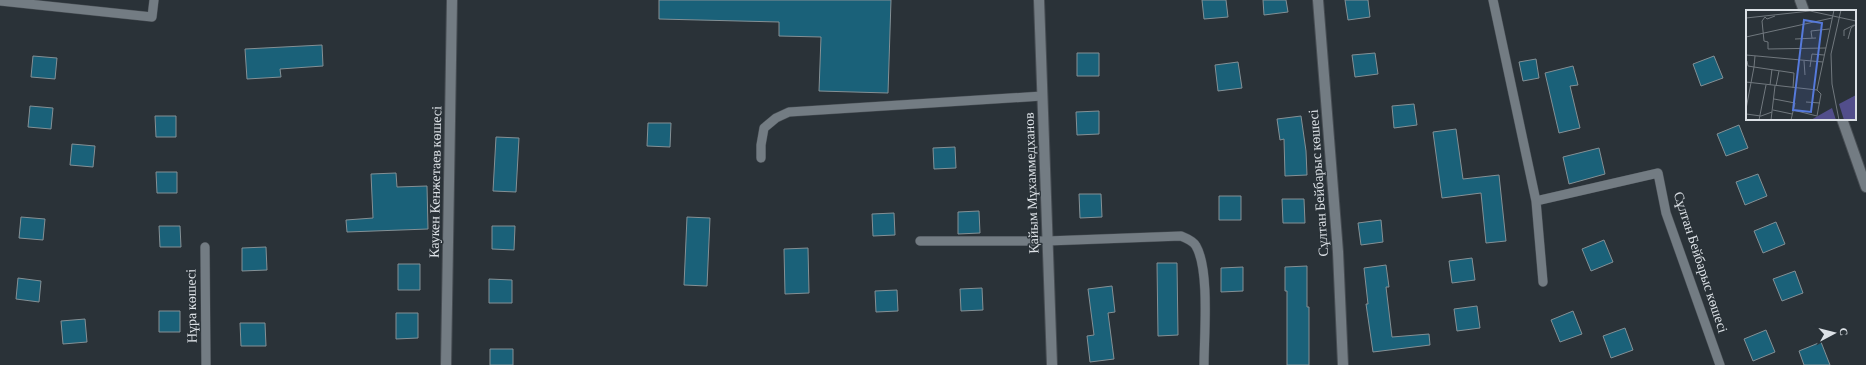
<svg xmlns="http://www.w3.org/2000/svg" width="1866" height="365" font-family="'Crimson Pro',serif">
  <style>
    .building { fill: #1a6179; stroke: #849095 }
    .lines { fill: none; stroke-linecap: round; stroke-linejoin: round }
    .lane-casing { stroke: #474d53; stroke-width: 10 }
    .street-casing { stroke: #474d53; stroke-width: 12 }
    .lane { stroke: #737c83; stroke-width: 9 }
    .street { stroke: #737c83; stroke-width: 10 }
    .labels { text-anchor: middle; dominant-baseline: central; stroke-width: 3; stroke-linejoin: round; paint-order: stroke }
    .street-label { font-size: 14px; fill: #dce1e6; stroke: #2a3238 }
    .inset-road { fill: none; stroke: #71787e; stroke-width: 1 }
    .view { fill: #567adc; fill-opacity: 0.15; stroke: #567adc; stroke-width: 2 }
    .inset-edge { fill: none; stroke: #dce1e6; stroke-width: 2 }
  </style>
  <rect width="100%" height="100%" fill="#2a3238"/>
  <!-- building -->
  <path class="building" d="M659,0H891L888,93L819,91L821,37L779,36V22L659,19Z
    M1202,0H1226L1228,17L1204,19Z
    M1263,0H1286L1288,12L1264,15Z
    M1345,0H1368L1370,17L1348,20Z
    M322,45L323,66L280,69L281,77L247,79L245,49Z
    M1077,53H1099V76H1077Z
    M1375,53L1378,74L1355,77L1352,55Z
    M33,56L57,58L55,79L31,77Z
    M1714,56L1723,78L1701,86L1693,64Z
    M1536,59L1539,78L1523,81L1519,62Z
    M1238,62L1242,88L1218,91L1215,65Z
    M1573,66L1578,85L1570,86L1580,128L1559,133L1545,73Z
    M1414,104L1417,125L1394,128L1392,106Z
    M30,106L53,108L51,129L28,127Z
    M1099,111V134L1077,135L1076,112Z
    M155,116H176V137H156Z
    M1301,116L1306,151L1307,175L1285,176L1284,139L1280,140L1277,119Z
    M648,123H671L670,147L647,146Z
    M1739,125L1748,148L1726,156L1717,134Z
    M1456,129L1463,179L1499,175L1506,241L1486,243L1481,193L1442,198L1433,132Z
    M496,137L519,138L516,192L493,191Z
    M72,144L95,146L93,167L70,165Z
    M955,147L956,168L934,169L933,148Z
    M1599,148L1605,174L1569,184L1563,157Z
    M156,172H177V193H157Z
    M396,173L397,187L427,186L428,229L347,232L346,220L373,218L371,174Z
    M1758,174L1767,196L1745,205L1736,182Z
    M1079,194H1101L1102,217L1080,218Z
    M1219,196H1241V220H1219Z
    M1282,199H1304L1305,223H1283Z
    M979,211L980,233L958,234V212Z
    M894,213L895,235L873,236L872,214Z
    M21,217L45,219L43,240L19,238Z
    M687,217L710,218L707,286L684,285Z
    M1381,220L1383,242L1361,245L1358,223Z
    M1776,222L1785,244L1763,253L1754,231Z
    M159,226H180L181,247H160Z
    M492,226H515L514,250L492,249Z
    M1604,240L1613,262L1591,271L1582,249Z
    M266,247L267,270L242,271V248Z
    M808,248L809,293L785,294L784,249Z
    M1472,258L1475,280L1452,283L1449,261Z
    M1157,263H1177L1178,335L1158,336Z
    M398,264H420V290H398Z
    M1386,265L1389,287H1386L1392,337L1429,334L1430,345L1373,352L1366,304H1368L1364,268Z
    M1307,266V307H1309V365H1287V291H1285V267Z
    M1243,267V291L1221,292V268Z
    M1795,271L1803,293L1782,301L1773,279Z
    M18,278L41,281L39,302L16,299Z
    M489,279L512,280V303H489Z
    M1112,286L1115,312L1108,313L1114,359L1090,362L1087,336L1094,335L1088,289Z
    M982,288L983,310L961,311L960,289Z
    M897,290L898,311L876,312L875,291Z
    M1477,306L1480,328L1457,331L1454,309Z
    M159,311H180V332H159Z
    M1573,311L1582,334L1560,342L1551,320Z
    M396,313H418V338L396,339Z
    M85,319L87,342L63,344L61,321Z
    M240,323H265L266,346H241Z
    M1625,328L1633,350L1611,358L1603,336Z
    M1766,330L1775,352L1753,361L1744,339Z
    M1821,342L1830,365H1804L1799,351Z
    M490,349H513V365H490Z"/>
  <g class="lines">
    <defs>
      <path id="lane" d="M1493,0L1536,201L1543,282
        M0,1L152,17L154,0
        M761,158V145L764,128L776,118L789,112L1042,96
        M1536,201L1658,173L1666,213L1720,365
        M920,241H1047L1181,236C1186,238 1194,242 1196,246C1210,270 1204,337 1204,365
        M205,247L206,365"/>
      <path id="street" d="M1039,0L1052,365
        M1318,0L1338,252L1343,365
        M1800,0L1804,11
        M1842,119L1866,187
        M446,365L452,0"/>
    </defs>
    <!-- lane casing -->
    <use href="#lane" class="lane-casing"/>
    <!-- street casing -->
    <use href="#street" class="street-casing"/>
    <!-- lane -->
    <use href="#lane" class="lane"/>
    <!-- street -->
    <use href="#street" class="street"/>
  </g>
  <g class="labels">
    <!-- street labels -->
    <g class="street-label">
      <text transform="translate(435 182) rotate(-89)">Каукен Кенжетаев көшесі</text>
      <text transform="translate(1031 183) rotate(-92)">Қайым Мұхаммедханов</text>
      <text transform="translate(1318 183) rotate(-94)">Сұлтан Бейбарыс көшесі</text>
      <text transform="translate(1701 262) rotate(72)">Сұлтан Бейбарыс көшесі</text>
      <text transform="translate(191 306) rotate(-91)">Нұра көшесі</text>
    </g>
  </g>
  <!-- overview -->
  <g transform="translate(1746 10)">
    <rect width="110" height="110" fill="#2a3238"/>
    <path d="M110,85V110H98L93,94ZM86,98L90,110H65L70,107Z" fill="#524e8b"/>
    <path class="inset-road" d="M29,6L21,9L19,7L16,11L18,31L22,32V39L80,38M0,8L64,1L110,11M98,26V20L108,15M0,27L86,8M66,28L65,21L83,19M49,29L70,28M102,29L105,18L110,14M0,45L77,52M1,51L2,56L8,57L9,46M58,51L59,65M64,57L66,44L78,45M0,72L71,80M24,75L26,59M30,76L33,61M71,80L88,0M28,89L49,93L45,110M60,92L74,93M0,99L8,57L48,63L47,78M27,100L46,104M47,100L71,106L75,84L71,80M0,104L15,106L26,102M13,110L20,75M25,110L29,76M93,110L86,74L85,44L95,0"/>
    <path class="view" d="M58,10L76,13L65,102L47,100Z"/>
    <rect width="110" height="110" class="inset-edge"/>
  </g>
  <!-- north arrow -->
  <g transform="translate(1834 333) rotate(83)" stroke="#2a3238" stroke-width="3" paint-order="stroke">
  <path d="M0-3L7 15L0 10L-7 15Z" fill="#dce1e6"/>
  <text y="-6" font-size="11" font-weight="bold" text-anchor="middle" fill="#dce1e6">С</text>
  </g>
</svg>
